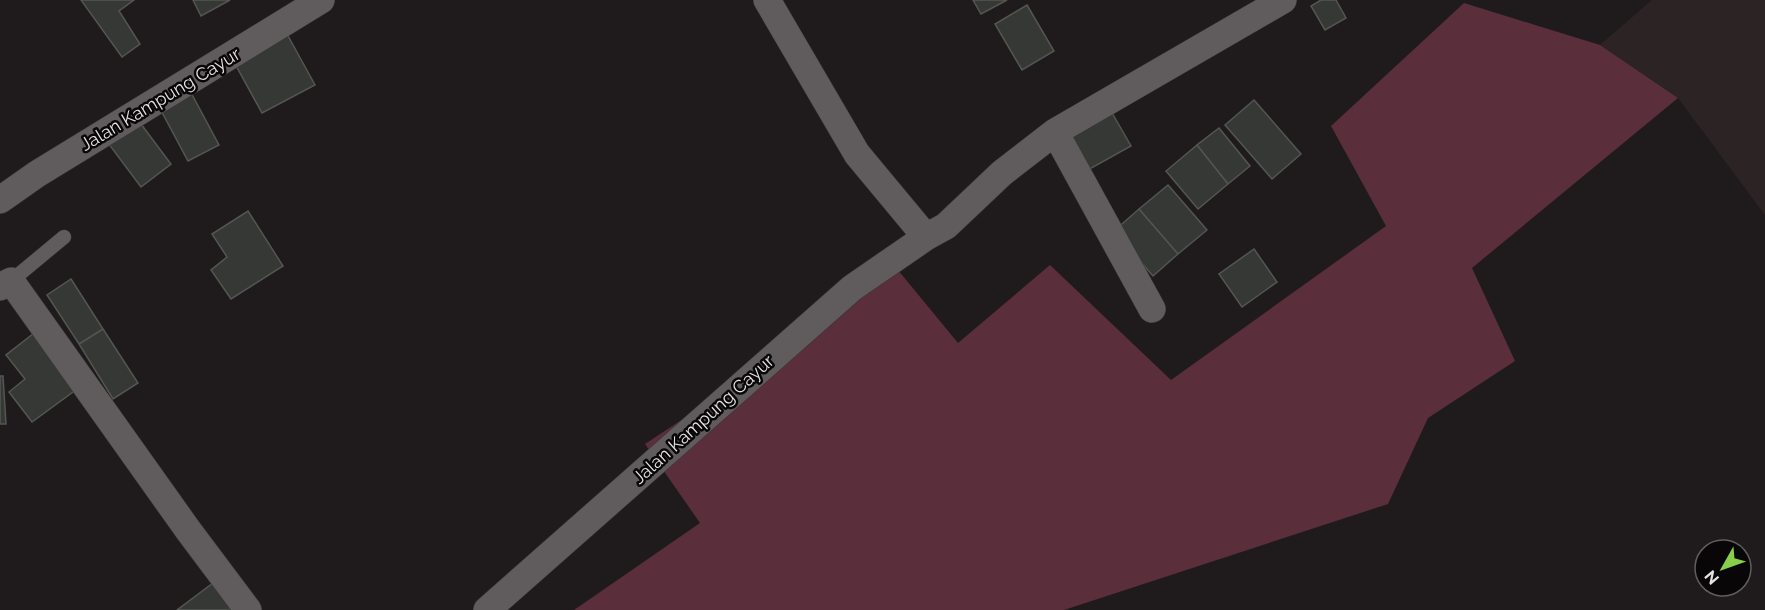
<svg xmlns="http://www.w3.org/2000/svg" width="1765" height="610" font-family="Raleway,sans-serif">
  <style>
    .built { fill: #2c2325 }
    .green { fill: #5a2e3b }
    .building { fill: #363835; stroke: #545652; stroke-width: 1.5 }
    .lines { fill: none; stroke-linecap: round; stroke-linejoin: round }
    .service-casing { stroke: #393738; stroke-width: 15 }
    .minor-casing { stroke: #393738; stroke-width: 28 }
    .service { stroke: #605c5d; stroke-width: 14 }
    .minor { stroke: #605c5d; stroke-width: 27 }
    .labels { text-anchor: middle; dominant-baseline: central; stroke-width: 5; stroke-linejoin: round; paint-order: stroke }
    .street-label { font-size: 18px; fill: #e5e3e4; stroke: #080607 }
  </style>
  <rect width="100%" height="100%" fill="#1f1b1c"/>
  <!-- built -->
  <path class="built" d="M1652,0H1765V215L1678,98L1600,45Z"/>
  <!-- green -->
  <path class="green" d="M1464,3L1600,45L1678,98L1472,268L1515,361L1428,418L1388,504L1064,610H574L700,523L645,444L827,324L893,264L958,343L1050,265L1171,380L1386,226L1331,126Z"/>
  <!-- building -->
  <path class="building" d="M81,0H134L119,11L140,44L122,57Z
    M193,0H230L201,16Z
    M973,0H1007L981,14Z
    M1321,0H1336L1346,18L1325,30L1311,6Z
    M1027,5L1054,51L1022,70L995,24Z
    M287,34L315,85L262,113L234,62Z
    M188,87L219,145L188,161L157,103Z
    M1254,100L1301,154L1272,179L1225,125Z
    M1111,111L1131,146L1086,171L1066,136Z
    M138,120L171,164L141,187L108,143Z
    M1219,128L1250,166L1228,184L1197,145Z
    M1197,145L1228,184L1198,209L1166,171Z
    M1168,185L1207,230L1178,254L1139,209Z
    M1139,209L1178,254L1153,276L1114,231Z
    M248,211L283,266L231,299L211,270L227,257L212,234Z
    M1254,249L1277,282L1242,307L1219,274Z
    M71,279L103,329L79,344L47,295Z
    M103,329L138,383L113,399L79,344Z
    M38,330L77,389L32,422L9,392L25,379L6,355Z
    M0,376H3L6,424H0Z
    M213,583L233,610H177Z"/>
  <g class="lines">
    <defs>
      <path id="service" d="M11,281L64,237"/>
      <path id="minor" d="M767,0L857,154L926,237L946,226L1002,173L1055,132L1152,309
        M1055,132L1283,0
        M0,200L37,174L321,0
        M0,287L11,281L188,530L248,610
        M487,610L852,288L926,237"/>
    </defs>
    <!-- service casing -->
    <use href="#service" class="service-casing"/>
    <!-- minor casing -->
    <use href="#minor" class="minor-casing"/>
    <!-- service -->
    <use href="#service" class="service"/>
    <!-- minor -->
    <use href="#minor" class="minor"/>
  </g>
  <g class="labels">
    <!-- street labels -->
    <g class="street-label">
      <text transform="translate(160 99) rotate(-31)">Jalan Kampung Cayur</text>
      <text transform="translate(703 419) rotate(-42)">Jalan Kampung Cayur</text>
    </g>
  </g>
  <!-- north arrow -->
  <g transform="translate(1723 568) rotate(230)"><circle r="28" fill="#080607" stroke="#605e5f" stroke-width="1.5"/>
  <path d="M0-4.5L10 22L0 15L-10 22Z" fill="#89ce48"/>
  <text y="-9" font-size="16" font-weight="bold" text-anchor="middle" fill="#e5e3e4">N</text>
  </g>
</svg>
